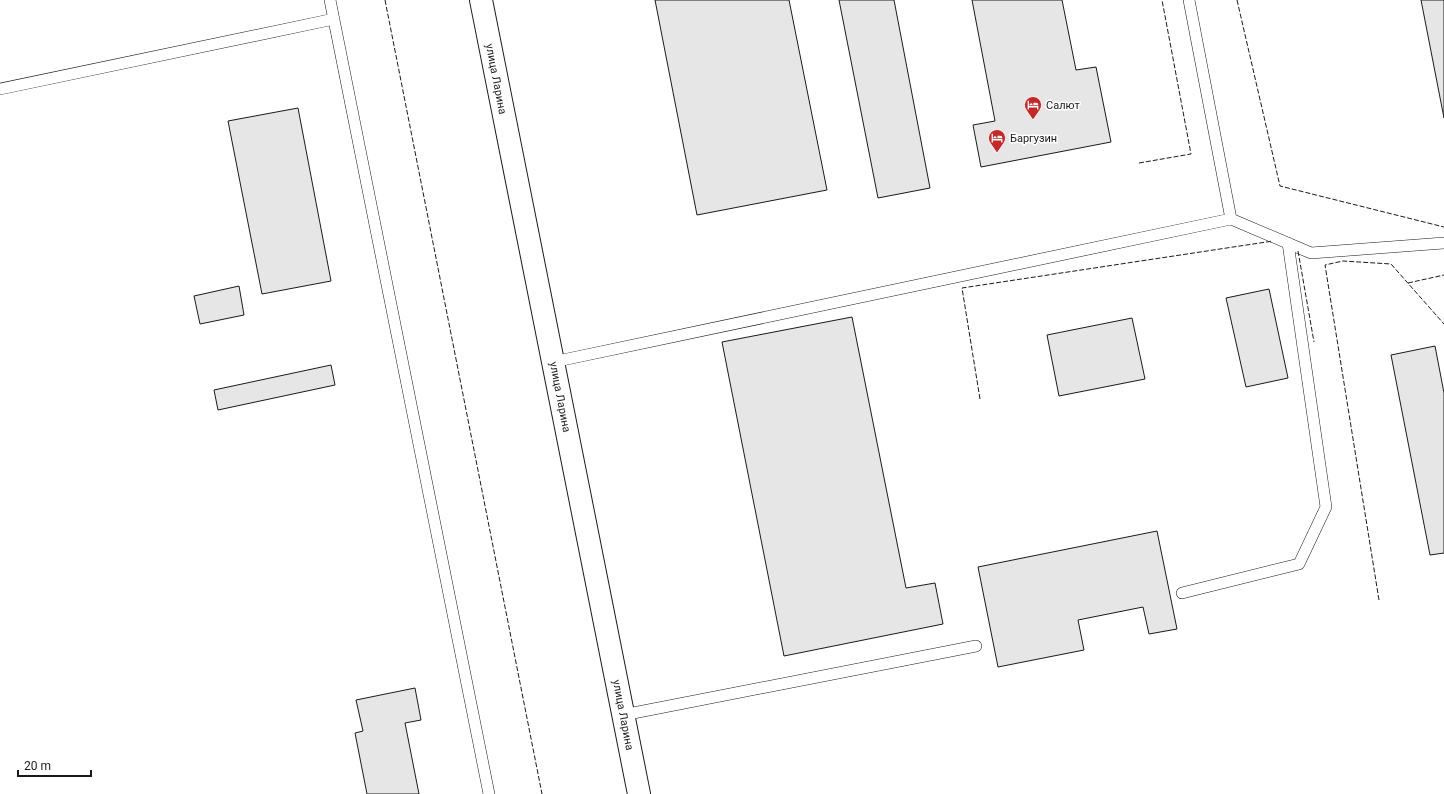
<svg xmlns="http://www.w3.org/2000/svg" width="1444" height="794" font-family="Roboto,sans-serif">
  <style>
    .building { fill: #e6e6e6; stroke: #1a1a1a }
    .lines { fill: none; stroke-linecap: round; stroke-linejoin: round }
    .service-casing { stroke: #1a1a1a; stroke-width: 12 }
    .tertiary-casing { stroke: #1a1a1a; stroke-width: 24 }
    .service { stroke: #fff; stroke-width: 11 }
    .tertiary { stroke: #fff; stroke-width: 22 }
    .fence { stroke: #1a1a1a; stroke-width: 1; stroke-dasharray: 5 2; stroke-linecap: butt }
    .labels { text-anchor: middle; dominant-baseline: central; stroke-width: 3; stroke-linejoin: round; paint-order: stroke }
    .street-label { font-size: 11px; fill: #1a1a1a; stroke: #fff }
    .poi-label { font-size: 11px; fill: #1a1a1a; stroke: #fff; text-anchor: start }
  </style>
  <rect width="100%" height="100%" fill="#fff"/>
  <!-- building -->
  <path class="building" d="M655,0H789L827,190L697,215Z
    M839,0H894L930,188L878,198Z
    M972,0H1062L1076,70L1096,67L1111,142L981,167L973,125L995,121Z
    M1421,0H1444V118Z
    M298,108L331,281L262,294L228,121Z
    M239,286L244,315L200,324L194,296Z
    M1269,289L1288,378L1246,387L1226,298Z
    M852,317L906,588L935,583L943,624L784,656L722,342Z
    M1132,318L1145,379L1059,396L1047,335Z
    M1435,346L1444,393V553L1430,555L1391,355Z
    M331,365L335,385L218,410L214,390Z
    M1157,531L1177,629L1149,634L1143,607L1078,620L1084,650L998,667L978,567Z
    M415,688L421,720L405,723L419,794H367L355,733L363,731L356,700Z"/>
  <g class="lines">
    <defs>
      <path id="service" d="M330,0L489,794
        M0,89L334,19
        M1231,219L1311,253L1444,243
        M553,362L1231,219L1189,0
        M1182,593L1299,564L1326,507L1288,243
        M623,715L976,646"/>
      <path id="tertiary" d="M481,0L639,794"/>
    </defs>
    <!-- service casing -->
    <use href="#service" class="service-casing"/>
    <!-- tertiary casing -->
    <use href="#tertiary" class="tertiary-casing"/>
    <!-- service -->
    <use href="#service" class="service"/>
    <!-- tertiary -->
    <use href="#tertiary" class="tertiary"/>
    <!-- fence -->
    <path class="fence" d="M385,0L542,794
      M1237,0L1280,186L1444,227
      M1139,163L1191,154L1162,0
      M1298,251L1314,342
      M1408,283L1444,275
      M980,399L962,288L1273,241
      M1379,600L1325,265L1343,261L1391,264L1444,324"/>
  </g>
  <!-- icons -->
  <defs>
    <symbol id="hotel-pin" viewBox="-11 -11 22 30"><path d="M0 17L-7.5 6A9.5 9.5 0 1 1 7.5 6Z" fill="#c62828" stroke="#fff"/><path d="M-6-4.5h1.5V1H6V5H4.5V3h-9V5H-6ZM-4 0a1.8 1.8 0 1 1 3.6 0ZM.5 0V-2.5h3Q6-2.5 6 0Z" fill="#fff"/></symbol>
  </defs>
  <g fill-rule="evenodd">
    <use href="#hotel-pin" x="1023" y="95" width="20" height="27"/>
    <use href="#hotel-pin" x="987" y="128" width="20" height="27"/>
  </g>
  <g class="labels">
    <!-- street labels -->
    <g class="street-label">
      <text transform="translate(496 79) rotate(79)">улица Ларина</text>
      <text transform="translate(560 397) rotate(79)">улица Ларина</text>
      <text transform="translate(623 715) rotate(79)">улица Ларина</text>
    </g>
    <!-- poi labels -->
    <g class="poi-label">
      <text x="1046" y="105">Салют</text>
      <text x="1010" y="138">Баргузин</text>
    </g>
  </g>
  <!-- scale -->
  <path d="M18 770v6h73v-6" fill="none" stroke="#1a1a1a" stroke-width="2"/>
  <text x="24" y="770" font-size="12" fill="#1a1a1a" stroke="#ffffff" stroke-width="3" paint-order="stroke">20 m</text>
</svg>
